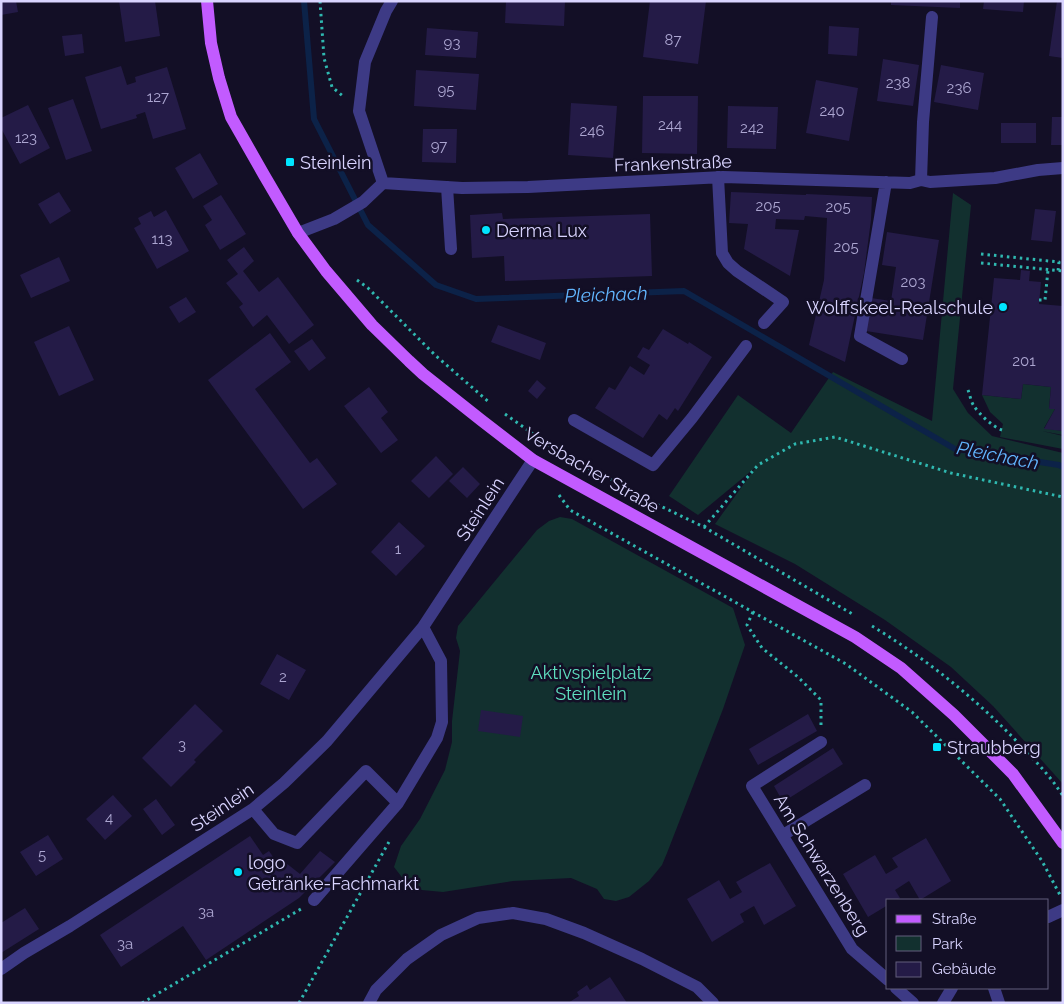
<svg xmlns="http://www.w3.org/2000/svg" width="1064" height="1004" font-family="Raleway,sans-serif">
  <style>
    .green { fill: #12302f }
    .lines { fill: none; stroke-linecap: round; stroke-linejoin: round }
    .stream { stroke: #0c2248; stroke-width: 6 }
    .building { fill: #241b47 }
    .path { stroke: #2fb8b0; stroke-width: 3; stroke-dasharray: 2.5 4; stroke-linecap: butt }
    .minor { stroke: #3d3a85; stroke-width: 12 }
    .major { stroke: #c25bff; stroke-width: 12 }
    .poi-dot { fill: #00e5ff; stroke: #130f26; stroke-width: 2 }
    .labels { text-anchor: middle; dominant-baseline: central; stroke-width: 5; stroke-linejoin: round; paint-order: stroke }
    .number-label { font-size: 15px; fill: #aca6d1 }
    .poi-label { font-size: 18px; fill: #d9d4ff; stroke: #130f26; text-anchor: start }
    .street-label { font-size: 18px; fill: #d9d4ff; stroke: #130f26 }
    .park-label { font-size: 18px; fill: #5fe0c0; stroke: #130f26 }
    .water-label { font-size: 19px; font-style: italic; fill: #62b6ff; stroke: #130f26 }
  </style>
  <rect width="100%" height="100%" fill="#130f26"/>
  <!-- green -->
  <path class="green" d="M953,193L971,205L953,389L968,413L992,436L1063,453V784L993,706L951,667L885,620L795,564L715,524L756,467L698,515L669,496L738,395L791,433L833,372L932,421Z
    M1023,384L1051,387L1049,408L1055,409L1044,428L1063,431V435L1042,431L1063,436V449L1000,437L1003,424L990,412L982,395L1021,399Z
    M560,517L572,519L733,608L745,645L723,709L667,853L662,865L649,881L629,897L616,901L604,899L597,889L571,878L513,881L443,892L411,889L394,867L401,846L420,819L445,770L452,742V721L460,651L456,638L458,626L537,530L549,521Z"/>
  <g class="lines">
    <!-- stream -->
    <path class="stream" d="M304,1L314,119L368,225L436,285L476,299L684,291L955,449L1059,465L1063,467"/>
  </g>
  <!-- building -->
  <path class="building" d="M1,1H16L18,12L1,15Z
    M119,1H155L160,36L125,42Z
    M506,1H565L564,26L505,23Z
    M650,1H706L698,64L643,57Z
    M891,1H960V8L891,5Z
    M984,1H1024L1023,12L983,9Z
    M1057,1H1063V58L1049,56Z
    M829,26L859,28L857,56L828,54Z
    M427,28L478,32L476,58L425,55Z
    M82,34L84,53L65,56L62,36Z
    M883,59L919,65L913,106L877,101Z
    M941,65L984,73L978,110L934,102Z
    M121,66L127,85L136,82L135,77L167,67L186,129L153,139L145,112L136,115L137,118L101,129L85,77Z
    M416,70L479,74L476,110L414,106Z
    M816,80L858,88L849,141L806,133Z
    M643,96H698L697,154L642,153Z
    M73,99L92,151L66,160L48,108Z
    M571,103L617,106L613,158L568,155Z
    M28,105L50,148L20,164L1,128V118Z
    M728,106L778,107L776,149L727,148Z
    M1052,117H1063V145H1051Z
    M1001,123H1036V143H1001Z
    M423,129H457L456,163L422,162Z
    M200,153L218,184L193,199L175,168Z
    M59,192L71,211L50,224L38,204Z
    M731,192L806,195V194L872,197L871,220L864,273L845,362L809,345L824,280L827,218L805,216L804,220L776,219L775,229L799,230L790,276L744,249L748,224L729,223Z
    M221,195L246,234L220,250L205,225L212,220L203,206Z
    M1035,209L1056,211L1052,242L1031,240Z
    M166,210L189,251L157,269L134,228L141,224L138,218L151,211L154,217Z
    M502,213L503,219L650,214L652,276L505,281L504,256L472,258L470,215Z
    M887,232L939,240L923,340L866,331L871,298L891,301L896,267L882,265Z
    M244,247L254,261L243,271L259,292L278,277L314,325L289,344L267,315L253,327L239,307L243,304L226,283L238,274L227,260Z
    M59,257L70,281L31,298L20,275Z
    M1021,270L1030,271L1029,281L1041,282L1039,304L1063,306V431L1044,429L1055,409H1049L1051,387L1023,384L1021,399L982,395L994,278L1020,280Z
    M186,297L196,312L179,323L169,307Z
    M498,325L546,343L540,360L491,342Z
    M69,326L94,380L59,396L34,342Z
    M663,329L688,344L689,342L712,357L678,411L675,408L667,420L659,414L643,438L595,408L609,387L615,390L630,366L644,375L650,365L637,357L643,347L649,350Z
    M270,333L291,362L255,389L310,463L317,458L337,484L303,509L208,380Z
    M312,339L326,358L309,371L294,351Z
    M537,380L546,388L537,399L528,391Z
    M369,387L388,412L381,418L398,440L381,453L344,406Z
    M436,456L453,474L429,498L411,481Z
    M463,467L480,484L467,498L449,481Z
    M399,522L425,546L396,576L371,552Z
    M277,654L306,670L289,700L260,684Z
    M195,704L223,731L194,760L196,762L171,787L142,758Z
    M481,710L523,716L520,737L478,731Z
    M808,714L817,731L758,765L749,749Z
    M833,748L843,764L783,802L774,786Z
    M113,795L132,816L105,840L86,819Z
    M156,799L175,825L162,835L143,809Z
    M48,835L63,859L36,876L20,852Z
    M250,836L263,855L269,851L280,867L286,863L300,874L320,851L335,862L299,898L206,960L183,926L121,967L100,935Z
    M926,838L951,881L920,900L909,881L895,890L900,898L896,900H888V905L868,917L843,874L875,855L886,874L898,867L892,858Z
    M770,863L796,906L764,925L754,906L740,914L744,922L712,942L687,899L719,880L730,899L742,892L736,882Z
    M25,908L39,929L1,953V923Z
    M610,977L627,1003H568L579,996L577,992L587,985L590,990Z"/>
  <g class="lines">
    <!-- path -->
    <path class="path" d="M320,1L324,58L332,87L344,97
      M981,254L1059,262L1058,271
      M981,263L1063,271
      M357,280L368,288L435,355L490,403
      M1039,300H1045L1048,270
      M968,390C970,395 971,402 974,406C979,414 993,427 1002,430
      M505,414L563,455
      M582,465L607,477L650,501L704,527L854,615
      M559,495L570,510L846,664L912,712L1000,799L1042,861L1060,895
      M704,527L758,465L795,444L835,437L951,473L1063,497
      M753,612L747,625L762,648L798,677L821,700V726
      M872,626C928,660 979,701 1024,749C1039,765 1051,777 1063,796
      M142,1003L301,909
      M299,1003L390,840"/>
    <!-- minor -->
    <path class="minor" d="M718,177L722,253L728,263L737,271L783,302L764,323
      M921,180L923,122L932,17
      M886,182L860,336L902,359
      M383,183L359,111L365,62L386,11L392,1
      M447,187L451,249
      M298,233L334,219L363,202L383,183L462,188L528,187L723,177L910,183L921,180L930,182L995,178L1038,170L1063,168
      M574,420L653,465L692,418L746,346
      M821,742L752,786L852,949L888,980
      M253,809L274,834L297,843L366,771L398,803
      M783,835L865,785
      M314,900L398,803L437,738L442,722L441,661L423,627
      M1048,917L1063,910
      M1,969L24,953L70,926L253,809L284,783L327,741L423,627L533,460
      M896,988L913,1003
      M994,988L999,1003
      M369,1003L376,990L407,959L441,935L478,918L513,913L546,919L584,933L642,959L697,987L713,1003
      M943,1003L952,988"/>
    <!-- major -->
    <path class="major" d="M207,1L211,43L219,78L231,117L264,175L298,233L326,271L372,325L409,361L423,374L481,420L533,460L855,637L901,668L954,715L1013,774L1063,843"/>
  </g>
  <!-- markers -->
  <g class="poi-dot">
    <rect x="285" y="157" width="10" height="10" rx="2.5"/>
    <circle cx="486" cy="230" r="5"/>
    <circle cx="1003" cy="307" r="5"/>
    <rect x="932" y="742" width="10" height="10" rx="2.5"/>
    <circle cx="238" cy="872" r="5"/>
  </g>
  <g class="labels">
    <!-- number labels -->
    <g class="number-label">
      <text x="673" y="40">87</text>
      <text x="452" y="43">93</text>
      <text x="898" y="83">238</text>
      <text x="959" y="88">236</text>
      <text x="446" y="90">95</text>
      <text x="158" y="97">127</text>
      <text x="832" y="111">240</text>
      <text x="670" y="125">244</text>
      <text x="752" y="128">242</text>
      <text x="592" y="131">246</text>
      <text x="26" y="138">123</text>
      <text x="439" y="146">97</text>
      <text x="768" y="206">205</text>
      <text x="838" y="207">205</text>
      <text x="162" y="239">113</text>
      <text x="846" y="247">205</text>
      <text x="913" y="282">203</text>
      <text x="1024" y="361">201</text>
      <text x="398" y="549">1</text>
      <text x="283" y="677">2</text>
      <text x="182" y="745">3</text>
      <text x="109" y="818">4</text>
      <text x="42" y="855">5</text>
      <text x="206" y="912">3a</text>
      <text x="125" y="944">3a</text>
    </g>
    <!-- poi labels -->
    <g class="poi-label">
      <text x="300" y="162">Steinlein</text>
      <text x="496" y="230">Derma Lux</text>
      <text x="993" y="307" text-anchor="end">Wolffskeel-Realschule</text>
      <text x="947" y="747">Straubberg</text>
      <text x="248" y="862">logo<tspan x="248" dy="21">Getränke-Fachmarkt</tspan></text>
    </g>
    <!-- street labels -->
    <g class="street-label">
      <text transform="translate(673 163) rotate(-2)">Frankenstraße</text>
      <text transform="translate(592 470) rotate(30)">Versbacher Straße</text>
      <text transform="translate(480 509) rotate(-57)">Steinlein</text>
      <text transform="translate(222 807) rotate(-34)">Steinlein</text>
      <text transform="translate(822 865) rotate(58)">Am Schwarzenberg</text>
    </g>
    <!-- park labels -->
    <g class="park-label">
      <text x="591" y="672">Aktivspielplatz<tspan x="591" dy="21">Steinlein</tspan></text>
    </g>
    <!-- water labels -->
    <g class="water-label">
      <text transform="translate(606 294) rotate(-2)">Pleichach</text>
      <text transform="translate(998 455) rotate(11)">Pleichach</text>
    </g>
  </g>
  <!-- border -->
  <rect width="1064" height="1004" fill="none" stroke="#d9d4ff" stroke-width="5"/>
  <!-- legend -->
  <rect x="886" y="899" width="162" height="90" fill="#130f26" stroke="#625e7d"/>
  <rect x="896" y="915" width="25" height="8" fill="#c25bff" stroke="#625e7d"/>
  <text x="932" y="924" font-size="15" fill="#d9d4ff">Straße</text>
  <rect x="896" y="936" width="25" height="15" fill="#12302f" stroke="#625e7d"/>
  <text x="932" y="949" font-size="15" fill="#d9d4ff">Park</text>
  <rect x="896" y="962" width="25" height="15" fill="#241b47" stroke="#625e7d"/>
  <text x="932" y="974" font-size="15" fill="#d9d4ff">Gebäude</text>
</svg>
